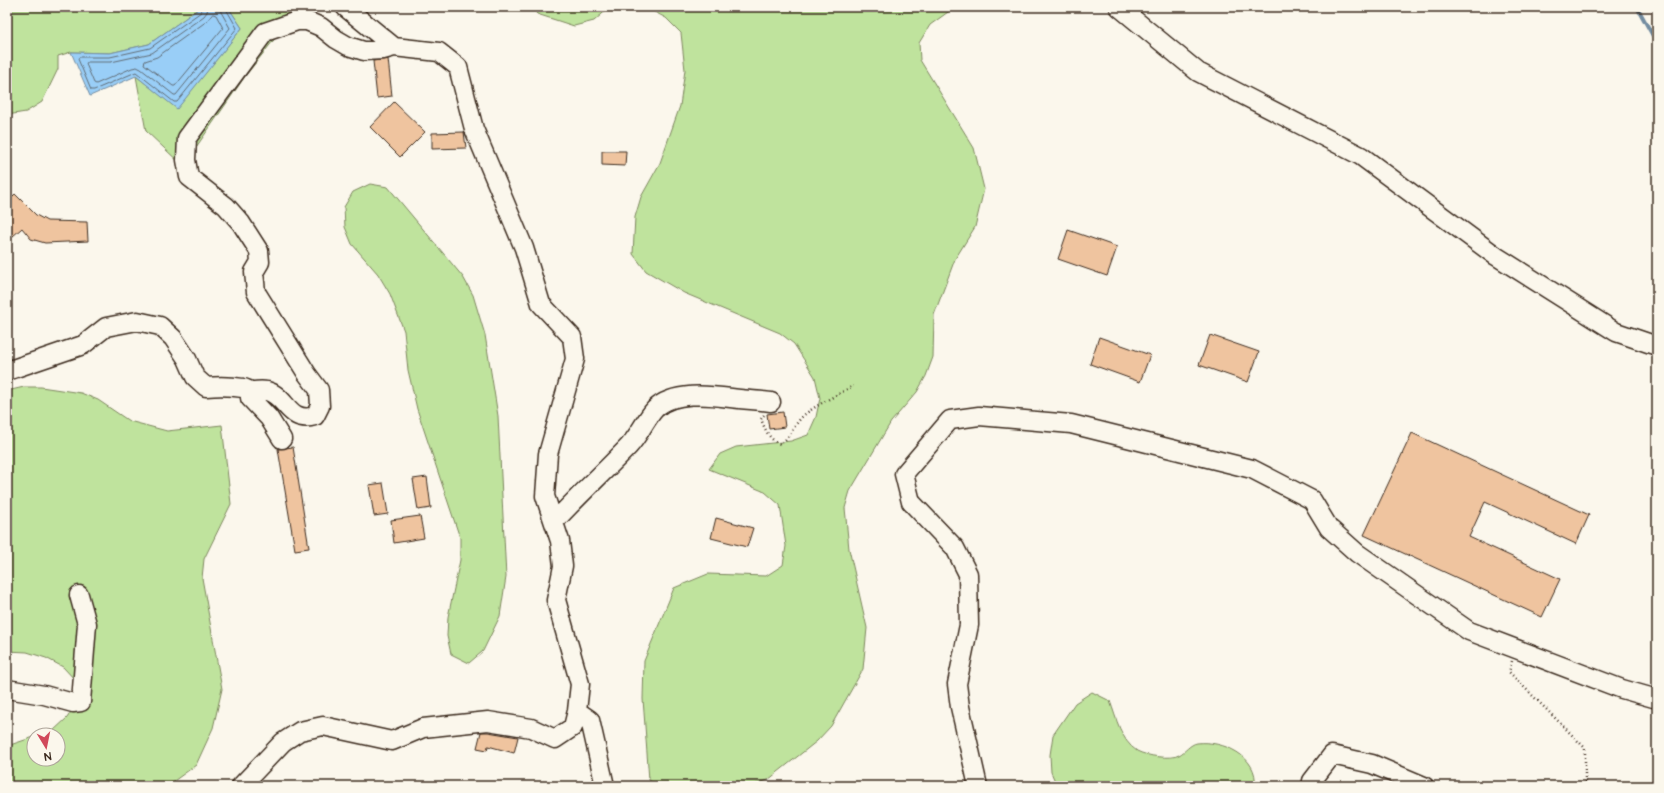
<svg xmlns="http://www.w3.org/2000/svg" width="1664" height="793" font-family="'Architects Daughter',sans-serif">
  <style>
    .green { fill: #bfe39d; stroke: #7d865e }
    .water { fill: #99cef7; stroke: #738ca0 }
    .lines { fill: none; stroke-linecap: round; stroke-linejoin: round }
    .shore { stroke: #616c75; stroke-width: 1 }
    .stream { stroke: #738ca0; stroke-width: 4 }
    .building { fill: #efc49f; stroke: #3b2a1e }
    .minor-casing { stroke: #3b2a1e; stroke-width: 21 }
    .path { stroke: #3b2a1e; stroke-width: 2.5; stroke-dasharray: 1 3; stroke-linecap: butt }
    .minor { stroke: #fbf7ec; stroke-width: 18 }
  </style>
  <rect width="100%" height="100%" fill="#fbf7ec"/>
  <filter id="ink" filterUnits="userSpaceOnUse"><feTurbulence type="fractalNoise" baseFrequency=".025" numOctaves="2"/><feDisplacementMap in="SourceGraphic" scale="8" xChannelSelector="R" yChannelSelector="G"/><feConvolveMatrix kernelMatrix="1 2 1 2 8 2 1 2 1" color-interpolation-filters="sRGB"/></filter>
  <g filter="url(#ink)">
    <!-- green -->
    <path class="green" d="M7,7H201L149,44L110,53L71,52L58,56V69L42,102L26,112L7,115Z
      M228,7H300L246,75L183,166L146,131L136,76L177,108L242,28Z
      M532,7H610L594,21L574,26L537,14Z
      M645,7H955L930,25L919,43L920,60L974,148L984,189L975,227L955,259L934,315L933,357L926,376L917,392L891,422L850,491L845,508L849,549L867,628L863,669L831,726L817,741L768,780L750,786H658L649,780L643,699L644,661L674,588L708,574L766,576L783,565L786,546L780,505L765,492L709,469L720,454L736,447L791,441L808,435L816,417L820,398L815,377L794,344L780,333L684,293L646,271L633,254L635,217L641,197L660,163L680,106L685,70L681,33L666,18Z
      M370,184L388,187L463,277L473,295L485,335L498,416L506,577L500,616L483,651L469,663L451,654L447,636L448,617L460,560V538L417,409L408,370L404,331L390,294L378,274L352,244L345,227L344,207L353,192Z
      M24,387H41L81,393L98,400L129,421L167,431L222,425L231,504L204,559L202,578L222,689L213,728L196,765L167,786H7V746L34,737V759H58V735H40L53,731L67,718L78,701L76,681L63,667L46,658L27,652L7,651V391Z
      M1092,692L1110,701C1116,717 1121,741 1137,751C1146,756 1171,760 1179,755C1185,752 1190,744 1197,743C1222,740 1259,756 1255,786H1057L1051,772L1050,755L1053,735L1075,703Z"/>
    <!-- water -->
    <path class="water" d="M201,7H228L242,28L177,109L136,76L90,96L71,52L110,53L149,44Z"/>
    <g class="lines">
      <!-- shore -->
      <path class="shore" d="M203,7L201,12L150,48L110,57H79L78,59L91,90H94L136,72L174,102H177L237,28L225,7
        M208,7L207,12L204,16L152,53L111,62H87L86,64L94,83L96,84L132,68L137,67L141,69L174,95H176L230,28L221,12L220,7
        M213,14L216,15L223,28L175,86H173L144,64L145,61L157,57L207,21Z"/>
      <!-- stream -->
      <path class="stream" d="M1637,7L1657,43"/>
    </g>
    <!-- building -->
    <path class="building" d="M388,59L392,96L377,98L373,61Z
      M394,102L425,132L400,157L370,127Z
      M464,132L466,148L432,149V133Z
      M602,151H626L625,166L602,165Z
      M15,194L36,215L47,221L87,222L88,241L45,243L31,239L22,228L12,237L7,232V202Z
      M1068,230L1117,247L1107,276L1058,259Z
      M1210,335L1259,352L1248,382L1199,365Z
      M1099,337L1150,355L1140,382L1090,364Z
      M783,412L785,427L769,429L767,414Z
      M1412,433L1589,515L1576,544L1485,502L1469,537L1560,579L1542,617L1364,535Z
      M293,447L309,548L295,550L278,449Z
      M427,477L431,508L418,510L413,479Z
      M383,483L388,514L374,516L369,485Z
      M420,516L424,538L394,543L391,520Z
      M716,518L753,528L747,547L711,538Z
      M481,732H488L518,737L514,753L488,746L487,750L477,748Z"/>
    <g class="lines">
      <defs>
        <path id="minor" d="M1119,7L1198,72L1361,156L1496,256L1616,332L1657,346
          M7,371L83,345L106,327L137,321L160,326L173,338L187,359L195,377L206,387C218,386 231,386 243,388C246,388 249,391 252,391C257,391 261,390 267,391C287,396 288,424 315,416L320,406L319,390L307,374L256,292L254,272L260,262L259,251L241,223L226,206L189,177L186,160L187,138L265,32L297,21H307L321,27L336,39L348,46L364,51L383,50L394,47
          M251,391L250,398L269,418L282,439
          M554,522C578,496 604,472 629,446C639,435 645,420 655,409C673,391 709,395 731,398C745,400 757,400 771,402
          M7,689L44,695L73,703L81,702L87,624L79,595
          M577,711L590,720L605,786
          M241,786L283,742L300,731L323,726L392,741L423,728L488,721L531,728L555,739L573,727L577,711L580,684L556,600L563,566L560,541L545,496L548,454L575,359L572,337L541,304L524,248L474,129L458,67L439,52L394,47L345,7
          M978,786L960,707L957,684L969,625L968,574L955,548L911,502L904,474L950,420L979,416L1071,424L1252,469L1312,500L1329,528L1357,553L1469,631L1622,689L1657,699
          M1311,786L1312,781L1332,755L1372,764L1424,786"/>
      </defs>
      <!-- minor casing -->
      <use href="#minor" class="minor-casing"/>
      <!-- path -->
      <path class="path" d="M764,415L761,419C765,429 769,440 780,444C792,436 793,425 804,415C816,405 839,394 853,386
        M1512,661L1509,672L1585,748V786"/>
      <!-- minor -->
      <use href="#minor" class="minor"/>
    </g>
  </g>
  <!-- margin -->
  <rect width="1664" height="793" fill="none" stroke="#fbf7ec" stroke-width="24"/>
  <rect x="12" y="12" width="1640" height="769" fill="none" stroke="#3b2a1e" stroke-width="1.5" filter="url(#ink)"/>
  <!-- north arrow -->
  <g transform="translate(46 747) rotate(170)"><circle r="19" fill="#fbf7ec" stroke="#aea59a"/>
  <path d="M0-3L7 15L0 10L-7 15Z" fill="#d1495b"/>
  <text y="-6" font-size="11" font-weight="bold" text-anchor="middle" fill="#3b2a1e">N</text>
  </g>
</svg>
